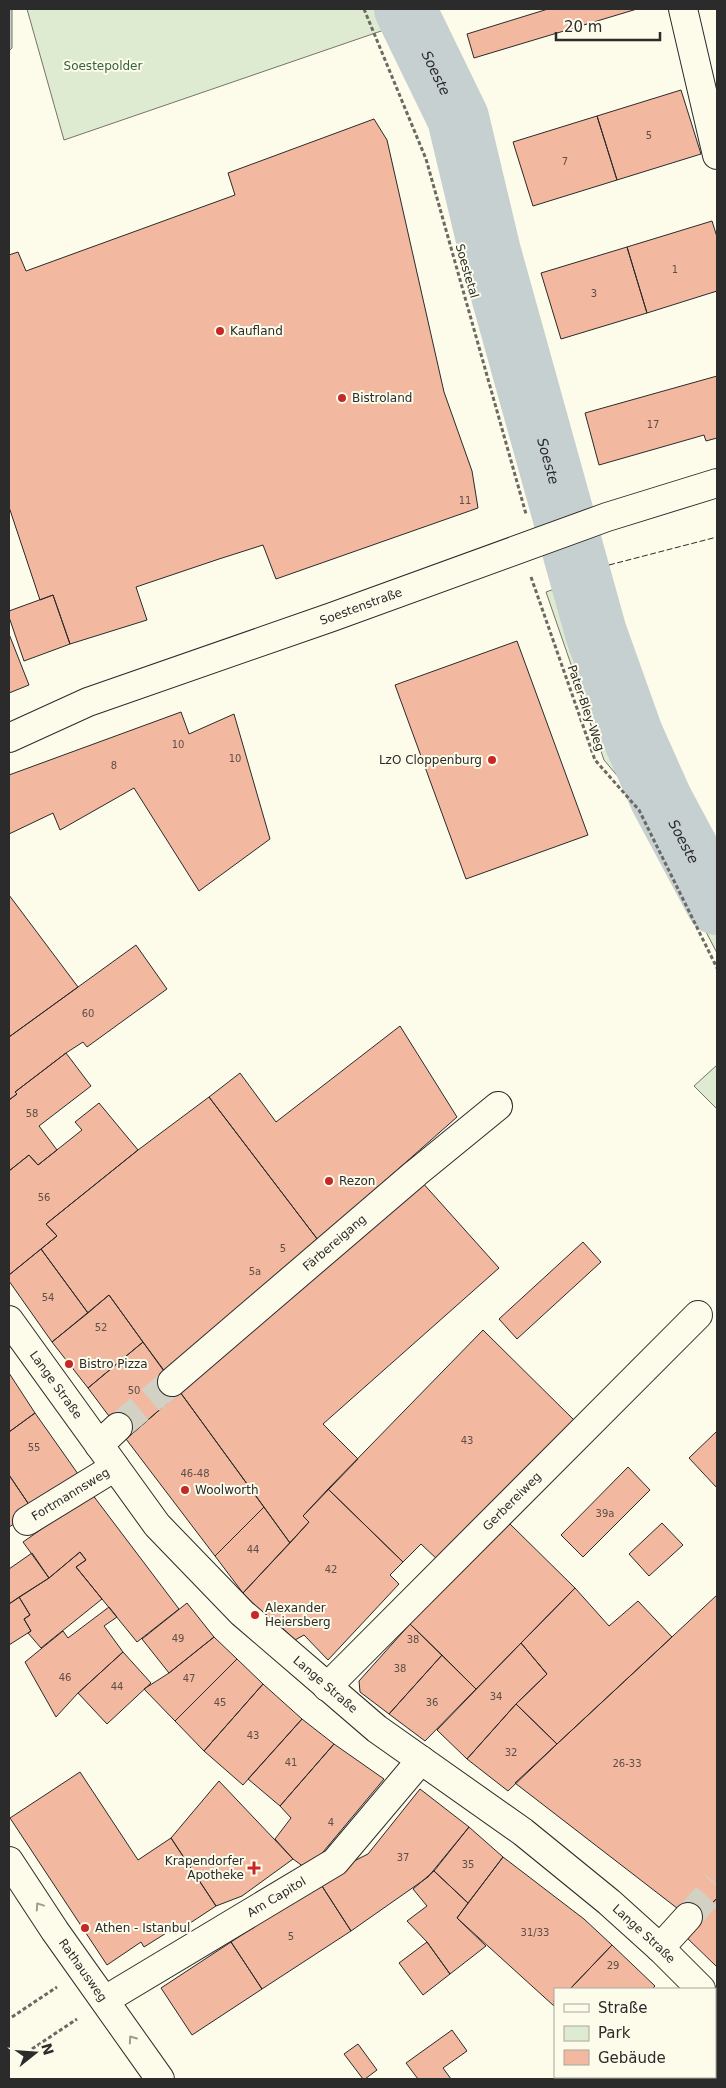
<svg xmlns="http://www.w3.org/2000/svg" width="726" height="2088" font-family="'DejaVu Sans',sans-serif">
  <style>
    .green { fill: #deebd1; stroke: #74746e }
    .water { fill: #c7d0d0; stroke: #74746e }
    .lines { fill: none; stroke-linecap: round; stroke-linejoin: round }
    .river { stroke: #c7d0d0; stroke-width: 62 }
    .building { fill: #f2b8a0; stroke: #2b2b2b }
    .minor-tunnel { stroke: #d3d1c4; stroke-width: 28; stroke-dasharray: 28 14; stroke-linecap: butt }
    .minor-casing { stroke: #2b2b2b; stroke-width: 30 }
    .path { stroke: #6a6964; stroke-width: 3; stroke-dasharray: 4 2.5; stroke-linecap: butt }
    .minor { stroke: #fdfbea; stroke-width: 28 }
    .fence { stroke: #2b2b2b; stroke-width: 1; stroke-dasharray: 6 2.5; stroke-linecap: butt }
    .oneway { stroke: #9e9d94 }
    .poi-dot { fill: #c62828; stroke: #fdfbea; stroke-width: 2 }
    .labels { text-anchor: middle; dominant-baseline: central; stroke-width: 4; stroke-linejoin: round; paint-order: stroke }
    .number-label { font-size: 10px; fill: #5d4e48 }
    .park-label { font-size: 12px; fill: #34623c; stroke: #fdfbea }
    .street-label { font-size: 12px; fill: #2b2b2b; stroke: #fdfbea }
    .poi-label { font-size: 12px; fill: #2b2b2b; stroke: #fdfbea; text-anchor: start }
    .water-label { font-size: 14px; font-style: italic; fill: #2b2b2b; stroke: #fdfbea }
  </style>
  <rect width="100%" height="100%" fill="#fdfbea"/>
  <!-- green -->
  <path class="green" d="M27,9H379L387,29L64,140Z
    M574,582L624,739L717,920V953L637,799L604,760L546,592Z
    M717,1065V1109L694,1086Z"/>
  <!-- water -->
  <path class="water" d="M9,9H12V48L9,51Z"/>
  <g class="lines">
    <!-- river -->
    <path class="river" id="s1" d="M405,9L458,118L490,252L596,633L632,734L661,799L717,904"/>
  </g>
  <!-- building -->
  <path class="building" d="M548,9H637L474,58L467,34Z
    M681,90L701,154L617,180L597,116Z
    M597,116L617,180L533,206L513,142Z
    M374,119L387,140L444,392L472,471L478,508L276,579L263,545L219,559L136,587L147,620L70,644L53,595L40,600L9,507V255L18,252L26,271L235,195L228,173Z
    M712,221L717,237V291L647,313L627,247Z
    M627,247L647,313L561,339L541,273Z
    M717,376V438L706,441L704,435L599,465L585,413Z
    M53,595L70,644L24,661L9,617V611Z
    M9,634L29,685L9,693Z
    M517,641L588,835L466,879L395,685Z
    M181,712L189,734L234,714L270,839L199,891L134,788L60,830L53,813L9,834V775Z
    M9,895L78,987L9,1037Z
    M136,945L167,989L87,1047L83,1042L66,1053L15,1092L17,1094L9,1100V1037Z
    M400,1026L457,1117L318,1240L209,1097L240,1073L276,1122Z
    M66,1053L91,1086L39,1126L57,1150L38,1165L29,1155L9,1171V1100L17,1094L15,1092Z
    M209,1097L318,1240L166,1374L109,1295L88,1313L41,1249L57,1236L46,1224L138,1150Z
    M99,1103L138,1150L46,1224L57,1236L9,1275V1171L29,1155L38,1165L82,1130L75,1122Z
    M421,1181L499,1268L323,1424L358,1459L303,1516L309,1522L290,1543L180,1392Z
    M583,1242L601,1262L517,1339L499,1319Z
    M41,1249L88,1313L52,1342L9,1281V1275Z
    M109,1295L143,1342L88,1388L52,1342Z
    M483,1330L575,1421L439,1561L421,1544L403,1562L328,1489Z
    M143,1342L180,1392L126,1439L88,1388Z
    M9,1373L35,1413L9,1432Z
    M180,1392L264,1507L215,1556L126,1439Z
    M35,1413L83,1481L34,1512L9,1475V1432Z
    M717,1431V1488L689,1458Z
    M628,1467L650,1490L583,1557L561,1535Z
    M9,1475L34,1512L9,1527Z
    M328,1489L403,1562L390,1575L399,1584L328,1660L304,1635L295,1640L277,1623L263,1614L243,1593L309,1522L303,1516Z
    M92,1494L179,1609L137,1642L76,1567L86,1560L80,1552L49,1578L23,1542Z
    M264,1507L290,1543L243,1593L215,1556Z
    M509,1523L575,1588L476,1689L410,1624Z
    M662,1523L683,1545L649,1576L629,1554Z
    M80,1552L86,1560L76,1567L102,1599L41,1648L28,1633L31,1631L24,1619L30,1615L19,1597L49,1578Z
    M32,1553L49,1578L9,1604V1569Z
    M575,1588L609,1626L638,1601L672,1637L557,1744L516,1704L547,1674L521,1643Z
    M717,1595V1898L695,1922L515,1783Z
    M19,1597L30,1615L24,1619L31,1631L9,1645V1604Z
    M187,1603L214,1637L169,1673L142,1639Z
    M109,1607L117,1617L104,1626L123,1652L78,1693L56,1717L25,1662L63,1631L68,1638Z
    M410,1624L442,1655L389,1714L360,1692L359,1681Z
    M214,1637L237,1659L175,1721L144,1689L169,1673Z
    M521,1643L547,1674L516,1704L467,1759L437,1730Z
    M123,1652L151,1683L107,1724L78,1693Z
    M442,1655L476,1689L425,1741L389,1714Z
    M237,1659L263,1684L204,1751L175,1721Z
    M263,1684L302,1719L243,1785L204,1751Z
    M516,1704L557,1744L508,1791L467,1759Z
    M302,1719L334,1744L280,1806L248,1779Z
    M334,1744L384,1779L308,1870L293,1859L275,1839L291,1818L280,1806Z
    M80,1772L138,1860L171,1838L216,1906L181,1929L179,1925L144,1947L141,1942L107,1965L10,1818Z
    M219,1781L293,1859L242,1896L216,1906L171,1838Z
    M420,1789L469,1827L428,1877L351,1931L320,1883L354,1861L368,1854Z
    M469,1827L503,1857L468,1903L434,1871Z
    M503,1857L584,1919L612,1945L570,1989H555L554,2006L457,1918Z
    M434,1871L468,1903L457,1918L486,1946L450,1974L427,1942L407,1921L427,1906L413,1889Z
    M320,1883L351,1931L262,1989L231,1942Z
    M717,1898V1964L716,1966L684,1935Z
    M231,1942L262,1989L192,2035L161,1988Z
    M427,1942L450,1974L423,1995L399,1963Z
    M612,1945L655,1986L652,1989H570Z
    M452,2030L467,2051L443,2068L451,2079H418L406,2063Z
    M358,2044L377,2070L365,2079H363L344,2054Z
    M715,2044L717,2047V2060L715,2062Z
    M717,2060V2079H695L698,2077H715V2062Z
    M576,2077H627L630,2079H573Z
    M627,2077H698L695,2079H630Z"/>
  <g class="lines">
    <!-- minor-tunnel -->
    <path class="minor-tunnel" d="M118,1427L172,1382
      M688,1917L717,1885
      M715,2062L717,2060
      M695,2079L698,2077"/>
    <defs>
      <g id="minor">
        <path d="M683,9L717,155"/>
        <path id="s2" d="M9,738L88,702L332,617L607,517L717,483"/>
        <path id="s3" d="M9,1320L157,1525L242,1613L377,1729L523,1832L609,1902L660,1948L701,1989"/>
        <path id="s4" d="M172,1382L416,1173L498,1106"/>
        <path d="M99,1445L118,1427"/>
        <path id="s5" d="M27,1521L115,1467"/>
        <path id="s6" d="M327,1687L698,1315"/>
        <path id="s7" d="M9,1861L55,1931L160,2079"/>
        <path d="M660,1948L688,1917"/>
        <path id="s8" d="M105,2000L335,1862L421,1760"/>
        <path d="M715,2004L717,2006"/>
      </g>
    </defs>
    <!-- minor casing -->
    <use href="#minor" class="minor-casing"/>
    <!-- path -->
    <path class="path" d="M364,9L426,159L526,514
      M531,577L595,760L639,810L717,968
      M12,2017L57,1987
      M32,2049L77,2019"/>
    <!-- minor -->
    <use href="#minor" class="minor"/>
    <!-- fence -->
    <path class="fence" d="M609,565L717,537"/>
  </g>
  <!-- one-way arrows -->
  <defs><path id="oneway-chevron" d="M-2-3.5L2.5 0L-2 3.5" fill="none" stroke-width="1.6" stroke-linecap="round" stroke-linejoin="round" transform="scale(1.25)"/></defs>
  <g class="oneway">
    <use href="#oneway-chevron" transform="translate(39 1906) rotate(-124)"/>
    <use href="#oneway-chevron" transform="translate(132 2039) rotate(-125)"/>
  </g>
  <!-- markers -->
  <g class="poi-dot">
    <circle cx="220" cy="331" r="5"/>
    <circle cx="342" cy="398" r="5"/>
    <circle cx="492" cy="760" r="5"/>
    <circle cx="329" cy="1181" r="5"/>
    <circle cx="69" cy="1364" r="5"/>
    <circle cx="185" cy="1490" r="5"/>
    <circle cx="255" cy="1615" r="5"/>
    <path d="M251.5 1860.5h5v5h5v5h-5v5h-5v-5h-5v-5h5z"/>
    <circle cx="85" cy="1928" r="5"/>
  </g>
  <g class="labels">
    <!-- number labels -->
    <g class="number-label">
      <text x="649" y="135">5</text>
      <text x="565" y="161">7</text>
      <text x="675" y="269">1</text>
      <text x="594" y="293">3</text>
      <text x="653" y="424">17</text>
      <text x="465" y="500">11</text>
      <text x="178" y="744">10</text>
      <text x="235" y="758">10</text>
      <text x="114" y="765">8</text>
      <text x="88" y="1013">60</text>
      <text x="32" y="1113">58</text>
      <text x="44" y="1197">56</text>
      <text x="283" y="1248">5</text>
      <text x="255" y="1271">5a</text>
      <text x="48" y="1297">54</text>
      <text x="101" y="1327">52</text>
      <text x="134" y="1390">50</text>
      <text x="467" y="1440">43</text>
      <text x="34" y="1447">55</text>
      <text x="195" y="1473">46-48</text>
      <text x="605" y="1513">39a</text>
      <text x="253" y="1549">44</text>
      <text x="331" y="1569">42</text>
      <text x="178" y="1638">49</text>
      <text x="413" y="1639">38</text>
      <text x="400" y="1668">38</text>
      <text x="65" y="1677">46</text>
      <text x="189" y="1678">47</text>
      <text x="117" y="1686">44</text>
      <text x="496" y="1696">34</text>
      <text x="220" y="1702">45</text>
      <text x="432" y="1702">36</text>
      <text x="253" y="1735">43</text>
      <text x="511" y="1752">32</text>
      <text x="291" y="1762">41</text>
      <text x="627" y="1763">26-33</text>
      <text x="331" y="1822">4</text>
      <text x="403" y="1857">37</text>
      <text x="468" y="1864">35</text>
      <text x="535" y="1932">31/33</text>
      <text x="291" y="1936">5</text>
      <text x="613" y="1965">29</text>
    </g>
    <!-- park labels -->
    <g class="park-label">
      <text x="103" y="66">Soestepolder</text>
    </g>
    <!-- street labels -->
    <g class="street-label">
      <text transform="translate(467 271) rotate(74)">Soestetal</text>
      <text stroke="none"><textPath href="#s2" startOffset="376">Soestenstraße</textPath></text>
      <text transform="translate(586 708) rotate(71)">Pater-Bley-Weg</text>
      <text stroke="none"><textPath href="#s4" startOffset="214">Färbereigang</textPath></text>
      <text stroke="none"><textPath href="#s3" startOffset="80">Lange Straße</textPath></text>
      <text stroke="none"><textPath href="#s5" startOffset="51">Fortmannsweg</textPath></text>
      <text stroke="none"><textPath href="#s6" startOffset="262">Gerbereiweg</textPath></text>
      <text stroke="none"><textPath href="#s3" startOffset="485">Lange Straße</textPath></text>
      <text stroke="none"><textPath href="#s8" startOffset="200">Am Capitol</textPath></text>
      <text stroke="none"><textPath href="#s3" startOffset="890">Lange Straße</textPath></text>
      <text stroke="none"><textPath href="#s7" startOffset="132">Rathausweg</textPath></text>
    </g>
    <!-- poi labels -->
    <g class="poi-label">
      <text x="230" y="331">Kaufland</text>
      <text x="352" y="398">Bistroland</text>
      <text x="482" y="760" text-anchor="end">LzO Cloppenburg</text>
      <text x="339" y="1181">Rezon</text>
      <text x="79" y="1364">Bistro Pizza</text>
      <text x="195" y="1490">Woolworth</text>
      <text x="265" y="1608">Alexander<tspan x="265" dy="14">Heiersberg</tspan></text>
      <text x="244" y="1861" text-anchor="end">Krapendorfer<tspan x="244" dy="14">Apotheke</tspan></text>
      <text x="95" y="1928">Athen - Istanbul</text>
    </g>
    <!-- water labels -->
    <g class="water-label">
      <text stroke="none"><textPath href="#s1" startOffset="71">Soeste</textPath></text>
      <text stroke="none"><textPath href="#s1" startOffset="476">Soeste</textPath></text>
      <text stroke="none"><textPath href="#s1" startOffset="881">Soeste</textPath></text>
    </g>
  </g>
  <!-- border -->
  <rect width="726" height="2088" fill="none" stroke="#2b2b2b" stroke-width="20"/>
  <!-- legend -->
  <rect x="554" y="1988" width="162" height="90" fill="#fdfbea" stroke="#a9a89e"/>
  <rect x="564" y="2004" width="25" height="8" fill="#fdfbea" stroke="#a9a89e"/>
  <text x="598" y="2013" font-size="15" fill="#2b2b2b">Straße</text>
  <rect x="564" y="2026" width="25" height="15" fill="#deebd1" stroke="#a9a89e"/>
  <text x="598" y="2038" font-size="15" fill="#2b2b2b">Park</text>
  <rect x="564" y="2050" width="25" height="15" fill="#f2b8a0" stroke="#a9a89e"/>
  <text x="598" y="2063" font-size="15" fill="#2b2b2b">Gebäude</text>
  <!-- north arrow -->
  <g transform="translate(35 2053) rotate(73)" stroke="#fdfbea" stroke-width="4" paint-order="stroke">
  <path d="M0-4L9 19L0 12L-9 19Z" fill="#2b2b2b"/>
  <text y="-8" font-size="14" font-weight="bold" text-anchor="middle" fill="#2b2b2b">N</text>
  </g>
  <!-- scale -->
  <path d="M556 32v8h104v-8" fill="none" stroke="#2b2b2b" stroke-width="2.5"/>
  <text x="564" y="32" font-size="15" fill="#2b2b2b" stroke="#fdfbea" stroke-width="4" paint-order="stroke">20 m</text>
</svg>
